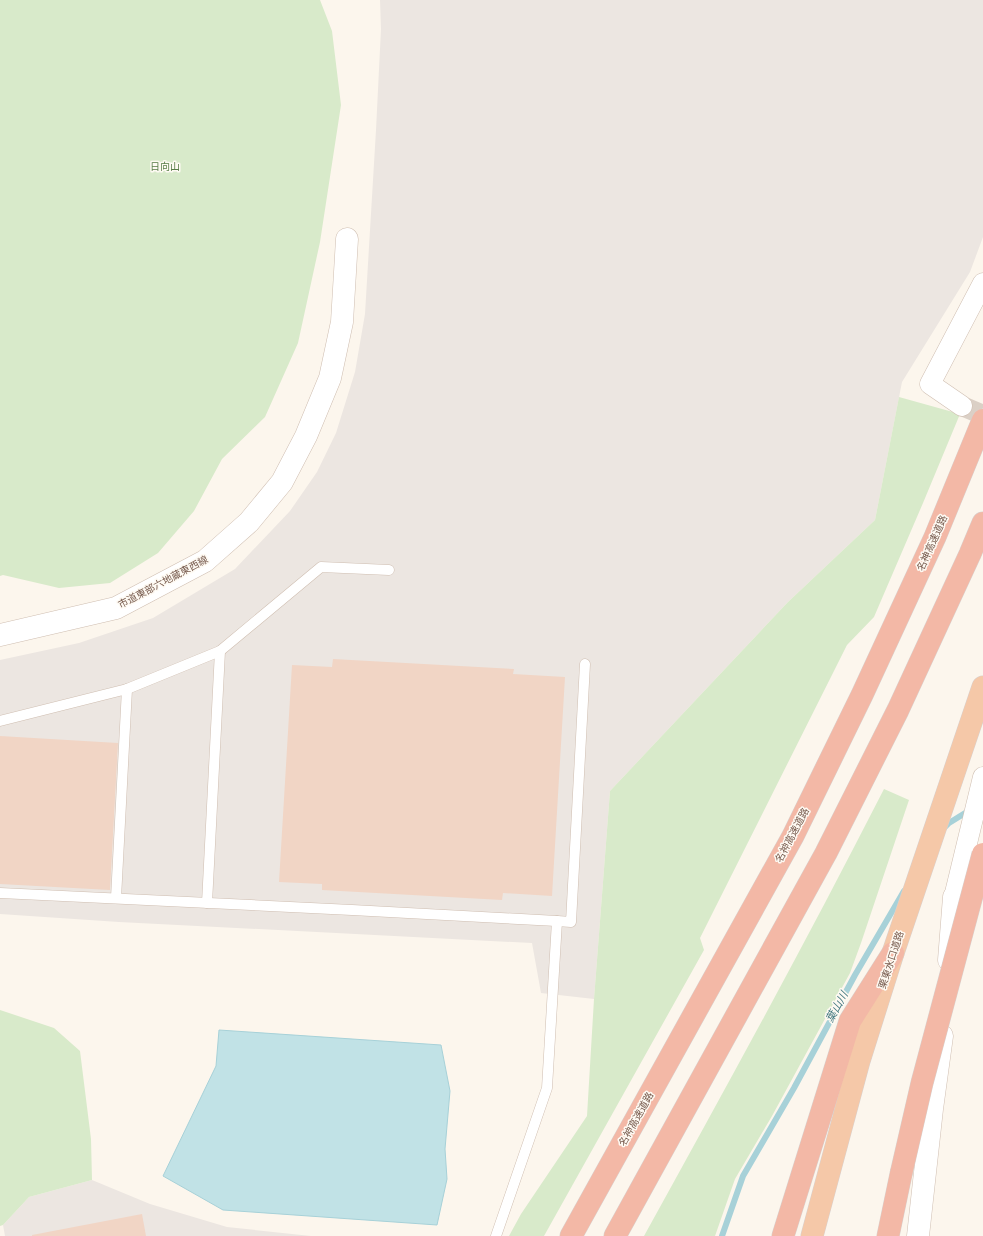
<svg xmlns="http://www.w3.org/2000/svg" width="983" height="1236" font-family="'Work Sans','Noto Sans JP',sans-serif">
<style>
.industrial{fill:#ece6e1}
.green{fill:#d8eaca}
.water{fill:#c1e2e6;stroke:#a7d1d8}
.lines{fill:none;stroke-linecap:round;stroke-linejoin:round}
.stream{stroke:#a7d1d8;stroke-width:6}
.building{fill:#f1d5c5}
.minor-tunnel{stroke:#dbd0c6;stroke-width:20;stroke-dasharray:20 10;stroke-linecap:butt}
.service-casing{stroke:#cfbeb1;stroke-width:11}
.minor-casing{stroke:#cfbeb1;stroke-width:21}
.tertiary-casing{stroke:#cfbeb1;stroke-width:23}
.trunk-casing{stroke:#d9d1ce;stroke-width:23}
.motorway-casing{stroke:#d9d1ce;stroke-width:23}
.service{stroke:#fff;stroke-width:10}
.minor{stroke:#fff;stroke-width:20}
.tertiary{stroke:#fff;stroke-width:22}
.trunk{stroke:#f5c8a8;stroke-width:22}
.motorway{stroke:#f3b8a6;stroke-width:22}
.motorway-bridge-casing{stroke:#d9d1ce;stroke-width:23;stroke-linecap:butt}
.motorway-bridge{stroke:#f3b8a6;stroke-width:22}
.labels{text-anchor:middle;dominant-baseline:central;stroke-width:3;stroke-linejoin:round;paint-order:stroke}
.park-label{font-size:10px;fill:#587d47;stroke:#fefaf3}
.street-label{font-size:10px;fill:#785c4f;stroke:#fefaf3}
.water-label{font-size:11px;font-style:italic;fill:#467b83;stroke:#fefaf3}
</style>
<rect width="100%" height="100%" fill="#fcf6ed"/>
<g class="industrial">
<path d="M380 0H983V237L970 272 902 382 875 520 788 602 610 791 594 999 541 993 532 943 119 922 0 914V660L79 643 153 618 235 569 290 511 317 472 336 433 355 372 365 314 376 130 381 29Z"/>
<path d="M92 1180 150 1204 227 1227 311 1236H5L3 1225 29 1197Z"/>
</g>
<g class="green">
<path d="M0 0H320L332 31 341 105 320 242 298 343 265 417 222 459 194 511 158 553 110 583 59 588 3 575 0 576Z"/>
<path d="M899 397 960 414 923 503 874 617 847 645 700 938 704 950 544 1236H509L521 1214 587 1116 594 999 610 791 788 602 875 520Z"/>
<path d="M884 789 909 800 861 943 850 973 772 1116 735 1179 715 1236H644C726 1088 807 940 884 789Z"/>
<path d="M0 1010 54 1028 80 1051 91 1139 92 1180 29 1197 3 1225 0 1226Z"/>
</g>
<path class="water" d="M219 1030 441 1045 450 1091 445 1149 447 1179 437 1225 223 1210 163 1176 216 1066Z"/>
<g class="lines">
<g class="stream">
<path d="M943 829 949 823 970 810"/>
<path d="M722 1236 743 1176 794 1088 855 975 904 891"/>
</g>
</g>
<g class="building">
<path d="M333 659 514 669 513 674 565 677 552 896 503 893 502 900 322 890V884L279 882 292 665 332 667Z"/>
<path d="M0 736 118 743 110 890 0 884Z"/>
<path d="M142 1214 146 1236H32V1235Z"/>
</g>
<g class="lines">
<path class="minor-tunnel" d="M962 406 983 415"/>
<defs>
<g id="service">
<path d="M0 721 127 689 220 651 321 567 389 570"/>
<path d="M0 893 352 910 557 921 547 1088 496 1236"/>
<path d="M116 898 127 689"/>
<path d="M207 903 220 651"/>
<path d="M557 921 571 922 585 664"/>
</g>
<g id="minor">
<path d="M962 406 930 384 983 283"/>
<path d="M954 897 983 777"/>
</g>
<g id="tertiary">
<path d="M0 635 116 608 205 561 249 522 282 482 306 436 330 378 342 322 347 239"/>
<path d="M949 960 954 897"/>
<path d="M918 1236 932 1109 942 1036"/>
</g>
<path id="trunk" d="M812 1236 859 1061 893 953 983 687"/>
<g id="motorway">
<path d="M571 1236 793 836 862 695 935 537 983 420"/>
<path d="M615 1236 826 853 898 710 970 554 983 523"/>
<path d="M783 1236 850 1021 893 953"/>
<path d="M888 1236 901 1174"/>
</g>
</defs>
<use href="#service" class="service-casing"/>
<use href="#minor" class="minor-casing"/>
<use href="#tertiary" class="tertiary-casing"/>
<use href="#trunk" class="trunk-casing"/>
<use href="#motorway" class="motorway-casing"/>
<use href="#service" class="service"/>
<use href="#minor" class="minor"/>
<use href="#tertiary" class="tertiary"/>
<use href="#trunk" class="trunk"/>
<use href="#motorway" class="motorway"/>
<defs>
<path id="motorway-bridge" d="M901 1174 922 1083 983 854"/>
</defs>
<use href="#motorway-bridge" class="motorway-bridge-casing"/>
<use href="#motorway-bridge" class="motorway-bridge"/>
</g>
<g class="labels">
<g class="park-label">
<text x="165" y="166">日向山</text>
</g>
<g class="street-label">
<text transform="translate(932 543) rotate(-66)">名神高速道路</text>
<text transform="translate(163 582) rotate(-28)">市道東部六地蔵東西線</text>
<text transform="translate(792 835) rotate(-62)">名神高速道路</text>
<text transform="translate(891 960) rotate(-72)">栗東水口道路</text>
<text transform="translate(636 1119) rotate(-61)">名神高速道路</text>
</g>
<g class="water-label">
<text transform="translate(837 1007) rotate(-61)">葉山川</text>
</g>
</g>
</svg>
